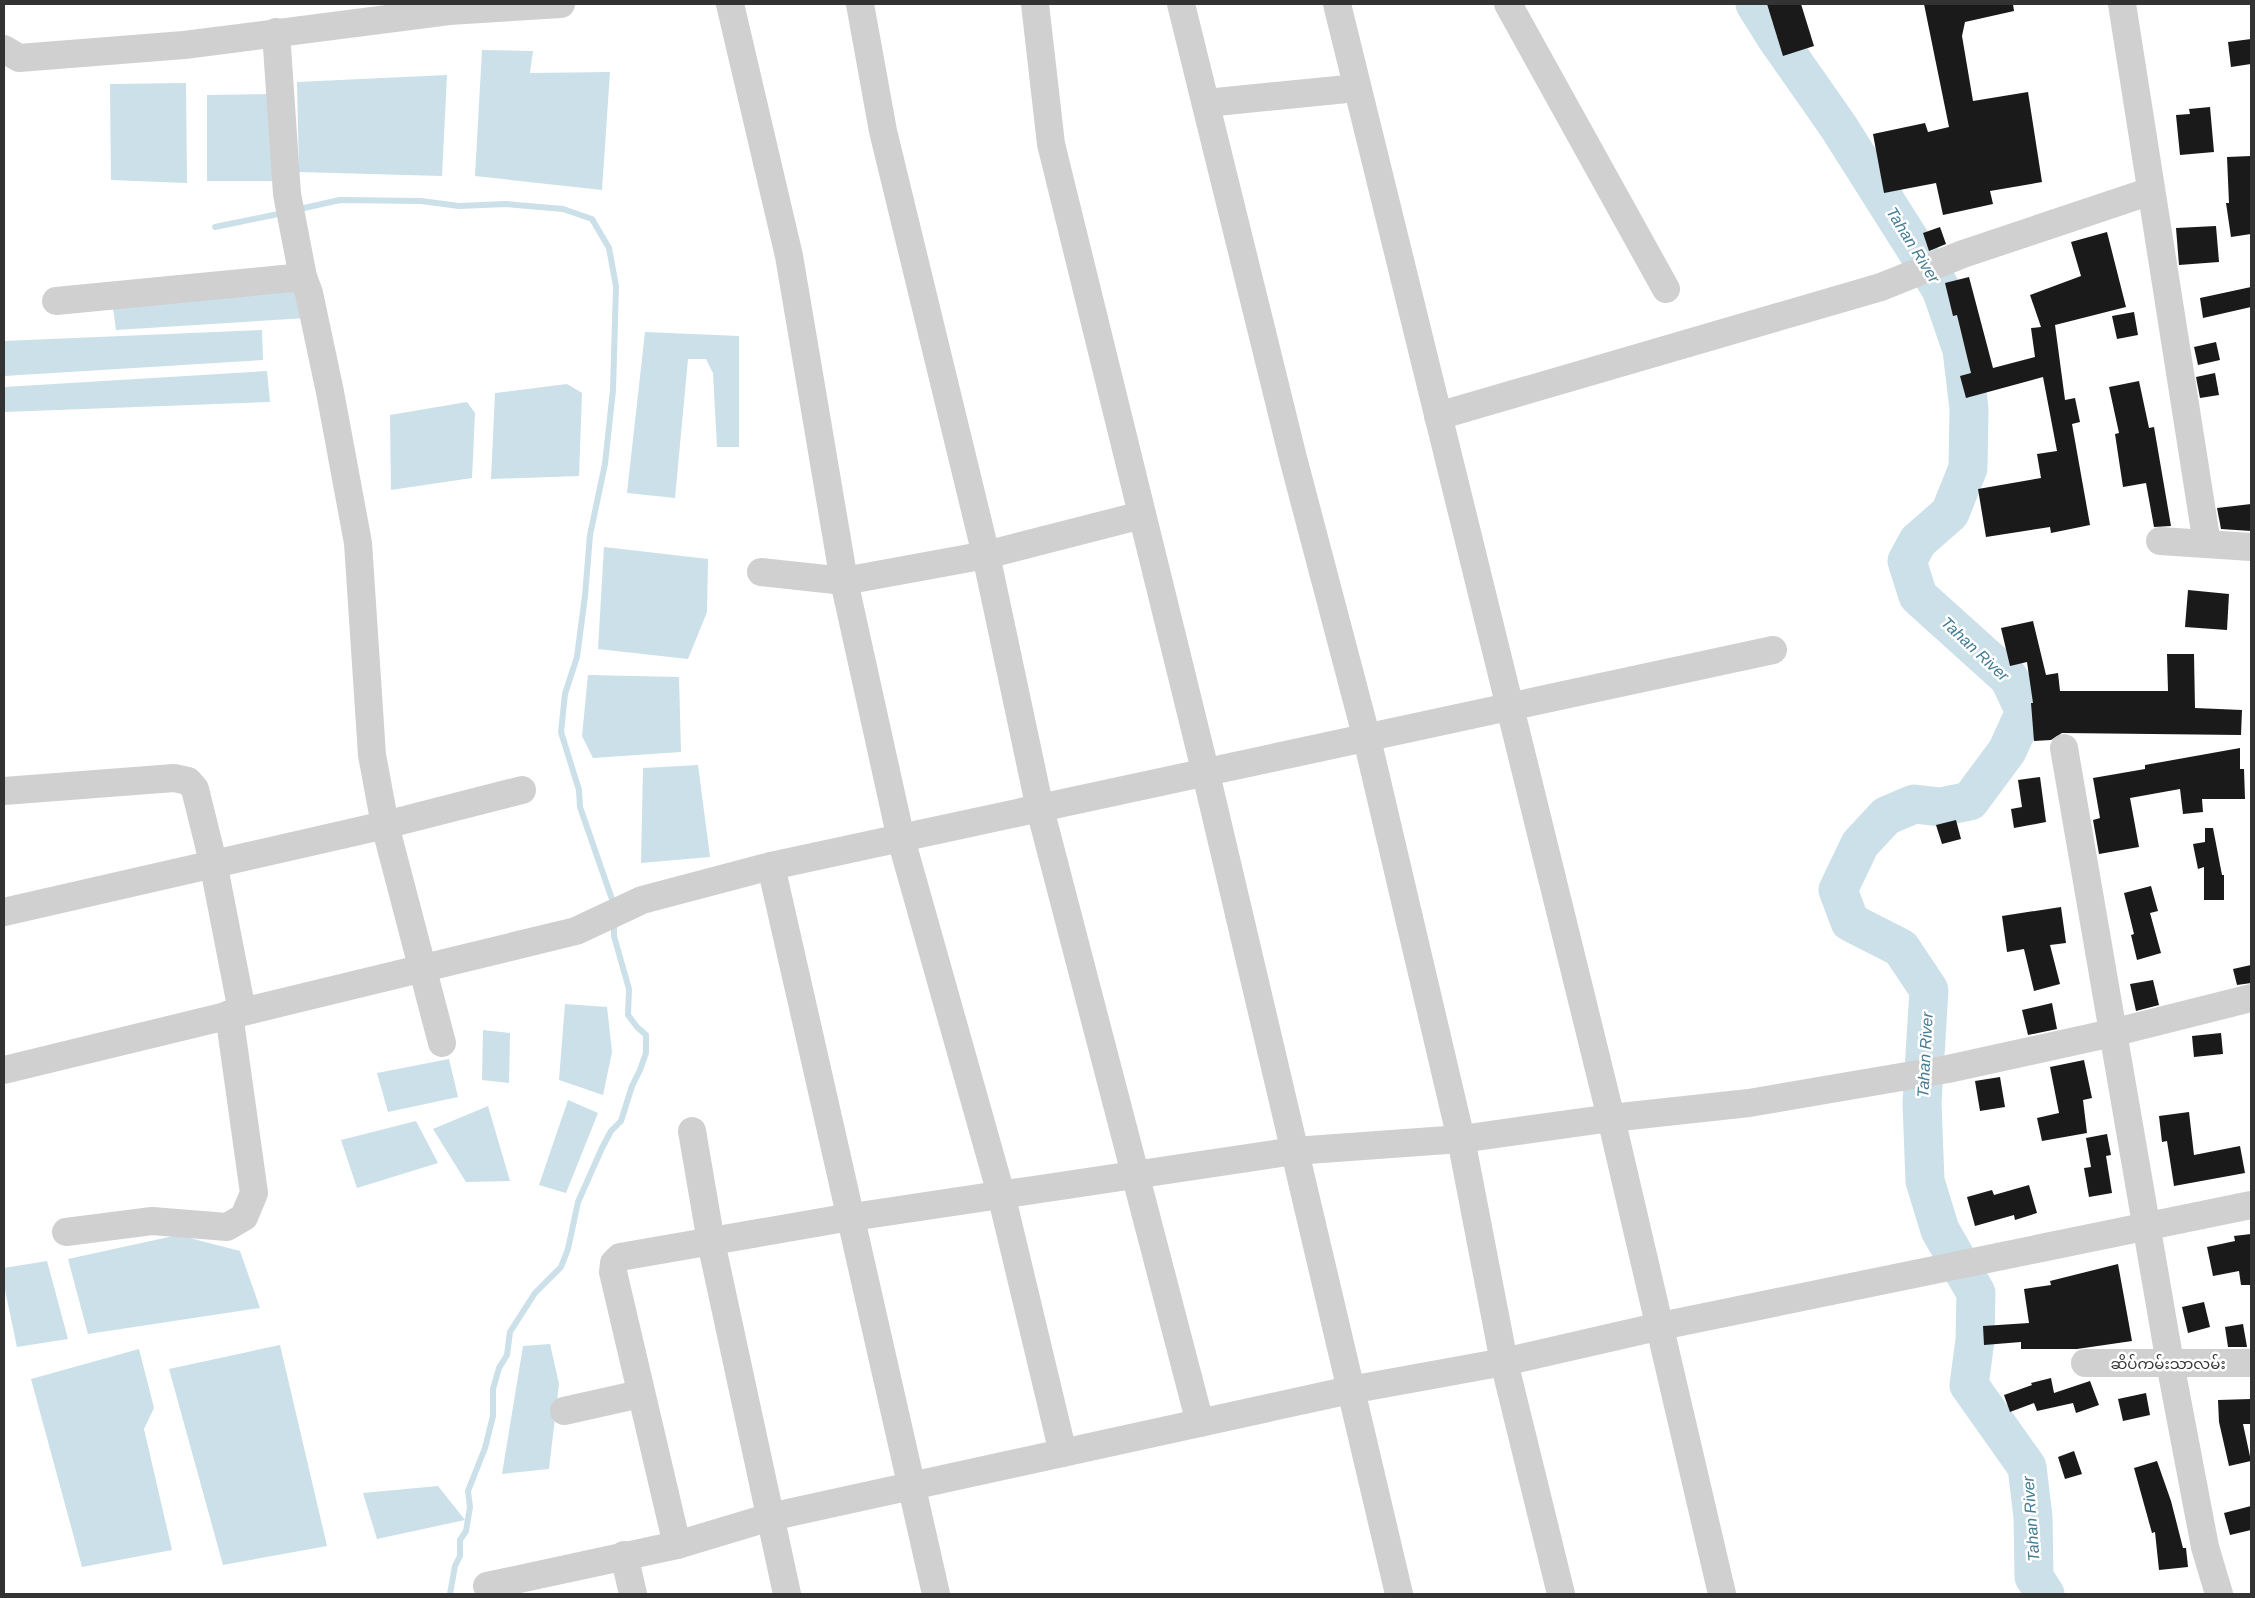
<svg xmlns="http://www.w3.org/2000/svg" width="2255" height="1598" font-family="Helvetica,'Noto Sans Myanmar',sans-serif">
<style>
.water{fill:#cbe0e8}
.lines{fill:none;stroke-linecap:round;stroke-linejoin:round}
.stream{stroke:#cbe0e8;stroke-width:6}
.river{stroke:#cbe0e8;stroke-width:39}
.building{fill:#1a1a1a}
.minor{stroke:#d0d0d0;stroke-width:28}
.labels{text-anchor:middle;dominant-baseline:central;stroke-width:5;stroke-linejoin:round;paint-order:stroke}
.street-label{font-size:15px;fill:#333;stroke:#fff}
.water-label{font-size:16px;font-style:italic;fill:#447c92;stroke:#fff}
</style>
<rect width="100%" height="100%" fill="#fff"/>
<g class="water">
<path d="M482 50 533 51 530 73 610 72 602 190 475 176Z"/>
<path d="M447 75 442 176 299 172 297 82Z"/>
<path d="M186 83 187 183 111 180 110 84Z"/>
<path d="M273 94 279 181H207V95Z"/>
<path d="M306 288 307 318 116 330 112 300Z"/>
<path d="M262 330 263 360 4 376V341Z"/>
<path d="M645 332 739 336V447H717L713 373 706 359H688L675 498 627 493Z"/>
<path d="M267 371 270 402 4 412V387Z"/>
<path d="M567 384 582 393 579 476 491 479 495 393Z"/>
<path d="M467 402 475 413 472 478 391 490 390 415Z"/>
<path d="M604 547 708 559 707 612 688 659 598 649Z"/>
<path d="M588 675 679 677 681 752 593 758 582 736Z"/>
<path d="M698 765 710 857 641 863 643 768Z"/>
<path d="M565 1004 607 1007 612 1052 603 1095 559 1080Z"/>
<path d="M483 1030 510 1033 509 1083 482 1080Z"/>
<path d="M449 1059 458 1097 388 1112 377 1073Z"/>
<path d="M568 1100 598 1113 566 1193 539 1185Z"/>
<path d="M488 1106 510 1181 466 1182 433 1129Z"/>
<path d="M416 1121 438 1163 357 1188 341 1140Z"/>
<path d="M178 1235 240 1251 260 1308 88 1334 68 1259Z"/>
<path d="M47 1261 68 1339 17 1347 4 1285V1268Z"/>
<path d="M550 1344 559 1384 549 1469 502 1474 523 1346Z"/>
<path d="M280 1345 327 1546 223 1565 169 1369Z"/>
<path d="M139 1349 154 1408 144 1429 172 1550 82 1567 31 1379Z"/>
<path d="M438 1486 465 1520 377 1539 363 1493Z"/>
</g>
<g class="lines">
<g class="stream">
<path d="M295 210 340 200 421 201 459 206 506 204 563 209 592 219 609 248 616 286 613 390 605 464 590 535 585 596 577 657 565 694 561 732 579 790 580 807 614 905"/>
<path d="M215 227 283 213"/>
<path d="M450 1594 455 1566 460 1556V1540L466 1531 470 1507 468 1491 485 1448 493 1416V1389L499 1368 507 1355 510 1332 535 1293 561 1267 568 1249 578 1202 602 1148 611 1131 621 1121 632 1086 640 1070 646 1053V1035L637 1027 628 1015 629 989 614 936V920"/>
</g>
<path class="river" d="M1755 4 1775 36 1838 126 1941 289 1962 350 1969 409 1968 468 1950 513 1918 541 1907 561 1918 596 2009 678 2025 712 2007 751 1970 801 1940 807 1914 804 1886 816 1860 844 1838 890 1850 922 1901 948 1929 990 1922 1103 1925 1181 1940 1230 1976 1293 1975 1340 1969 1385 2027 1467 2033 1517 2034 1577 2045 1594"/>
</g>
<g class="building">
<path d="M1767 4H1801L1814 46 1783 56Z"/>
<path d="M1924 4H2013L2014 11 1965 22 1962 36 1973 101 2028 92 2042 182 1990 191 1993 204 1943 215 1936 183 1884 193 1873 134 1925 123 1928 132 1949 127Z"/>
<path d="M2251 39V64L2231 67 2228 42Z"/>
<path d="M2210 107 2214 152 2180 155 2176 115 2190 114 2189 109Z"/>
<path d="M2251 156V234L2231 237 2226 203H2229L2227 157Z"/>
<path d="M2216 226 2219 262 2179 265 2176 228Z"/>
<path d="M1940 227 1946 244 1929 251 1923 233Z"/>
<path d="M2107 232 2126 307 2055 325 2065 400 2075 398 2080 422 2072 424 2090 525 2051 533 2050 527 1986 537 1978 489 2041 478 2037 454 2057 451 2043 377 1966 398 1960 376 1971 373 1957 315 1953 316 1945 283 1969 277 1993 368 2035 357 2031 328 2041 327 2030 295 2081 276 2071 242Z"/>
<path d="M2251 287V307L2203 318 2200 298Z"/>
<path d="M2134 312 2138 335 2117 339 2112 316Z"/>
<path d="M2216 342 2220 360 2198 365 2194 347Z"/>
<path d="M2215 373 2219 395 2200 398 2196 377Z"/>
<path d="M2139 381 2149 428 2154 427 2171 526 2154 527 2146 483 2123 487 2115 434 2119 433 2109 387Z"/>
<path d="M2251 504V531L2221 529 2217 508Z"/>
<path d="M2188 590 2229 594 2227 630 2185 627Z"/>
<path d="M2033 621 2046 675 2058 673 2060 691H2168L2167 654H2194L2195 708 2242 710 2241 735 2062 733 2051 740 2034 741 2031 703H2033L2027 662 2010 666 2001 628Z"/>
<path d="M2240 748V769H2244L2245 799H2202L2203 812 2183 814 2180 789 2130 798 2139 847 2099 854 2093 820 2100 818 2093 778 2145 769V765Z"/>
<path d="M2040 777 2046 822 2014 828 2011 809 2022 807 2018 780Z"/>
<path d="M1956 820 1961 839 1942 844 1936 825Z"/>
<path d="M2205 828H2213L2222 875H2224V900H2204V867L2198 869 2193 844 2205 842Z"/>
<path d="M2151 886 2158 911 2150 913 2161 953 2137 960 2131 935 2134 934 2124 893Z"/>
<path d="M2061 907 2066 943 2050 945 2060 984 2034 991 2024 949 2007 952 2002 916Z"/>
<path d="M2251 965V983L2237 985 2233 969Z"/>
<path d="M2153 980 2159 1005 2136 1011 2130 984Z"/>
<path d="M2052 1003 2057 1029 2028 1035 2022 1010Z"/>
<path d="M2221 1033 2223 1054 2194 1057 2192 1036Z"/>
<path d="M2084 1060 2092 1098 2083 1100 2087 1133 2042 1141 2037 1118 2059 1113 2050 1067Z"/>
<path d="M2000 1077 2005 1107 1980 1111 1975 1081Z"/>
<path d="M2189 1112 2194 1155 2240 1146 2245 1173 2174 1186 2167 1141 2162 1142 2159 1116Z"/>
<path d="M2107 1134 2111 1155 2106 1156 2112 1193 2089 1197 2084 1168 2091 1167 2086 1138Z"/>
<path d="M2029 1185 2037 1213 2015 1220 2014 1215 1975 1226 1967 1197 1992 1190 1994 1195Z"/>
<path d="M2251 1234V1285H2241L2239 1271 2213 1276 2207 1247 2235 1241 2234 1236Z"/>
<path d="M2118 1264 2132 1341 2077 1349H2021V1342L1984 1345 1983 1326 2029 1323 2024 1289 2051 1285 2050 1281Z"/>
<path d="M2204 1302 2210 1327 2188 1333 2182 1307Z"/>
<path d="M2243 1324 2247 1347H2228L2225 1327Z"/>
<path d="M2051 1378 2054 1393 2090 1381 2099 1405 2076 1413 2073 1403 2037 1411 2034 1403 2010 1412 2004 1395 2032 1385 2031 1383Z"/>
<path d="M2146 1393 2150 1415 2123 1421 2118 1399Z"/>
<path d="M2251 1399V1424H2243L2251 1461 2229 1466 2219 1422 2218 1400Z"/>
<path d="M2074 1451 2082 1474 2065 1479 2058 1457Z"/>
<path d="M2157 1461 2171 1501 2183 1548H2186L2188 1567 2159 1570 2155 1532 2152 1533 2134 1468Z"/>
<path d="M2251 1506V1530L2230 1535 2224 1513Z"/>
</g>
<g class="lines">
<g class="minor">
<path d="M730 4 789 256 844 581 901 839 1001 1194 1063 1453"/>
<path d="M860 4 883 131 986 555 1040 809 1200 1423"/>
<path d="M1035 4 1051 144 1206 774 1399 1594"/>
<path d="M1181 4 1293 458 1367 739 1461 1139 1504 1362 1561 1594"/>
<path d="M1337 4 1611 1118 1722 1594"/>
<path d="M1508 4 1666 289"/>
<path d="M2122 4 2207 544"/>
<path d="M276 32 287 194 303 277 309 293 330 392 358 543 372 755 385 825 442 1043"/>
<path d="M4 49 19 58 184 45 449 11 561 4"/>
<path d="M1206 103 1357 88"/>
<path d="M56 301 303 277"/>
<path d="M1438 416 1881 287 1963 254 2151 191"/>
<path d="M2160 541 2251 547"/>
<path d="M761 572 844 581 986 555 1142 515"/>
<path d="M2064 748 2170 1363 2205 1547 2219 1594"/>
<path d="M4 791 174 778 188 781 195 789 213 862 242 1011"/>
<path d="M771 866 936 1594"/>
<path d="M4 912 385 825 522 790"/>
<path d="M4 1070 576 931 642 900 771 866 1773 650"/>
<path d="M692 1131 711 1242 787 1594"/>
<path d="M66 1232 152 1221 227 1227 244 1217 254 1193 229 1014"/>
<path d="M2085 1363H2251"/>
<path d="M564 1411 640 1394"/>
<path d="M677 1545 613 1272 614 1263 620 1257 839 1219 1294 1151 1461 1139 1611 1118 1749 1103 1948 1069 2112 1033 2251 998"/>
<path d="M624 1555 633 1594"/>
<path d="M487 1586 677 1545 770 1517 1350 1390 1504 1362 1661 1326 2251 1205"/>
</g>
</g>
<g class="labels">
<g class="street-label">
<text x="2168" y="1363">ဆိပ်ကမ်းသာလမ်း</text>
</g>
<g class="water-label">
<text transform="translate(1913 245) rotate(58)">Tahan River</text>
<text transform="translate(1975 649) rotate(43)">Tahan River</text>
<text transform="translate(1925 1055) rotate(-87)">Tahan River</text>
<text transform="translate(2031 1519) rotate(-94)">Tahan River</text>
</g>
</g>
<rect width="2255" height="1598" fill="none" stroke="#333333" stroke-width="10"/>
</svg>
